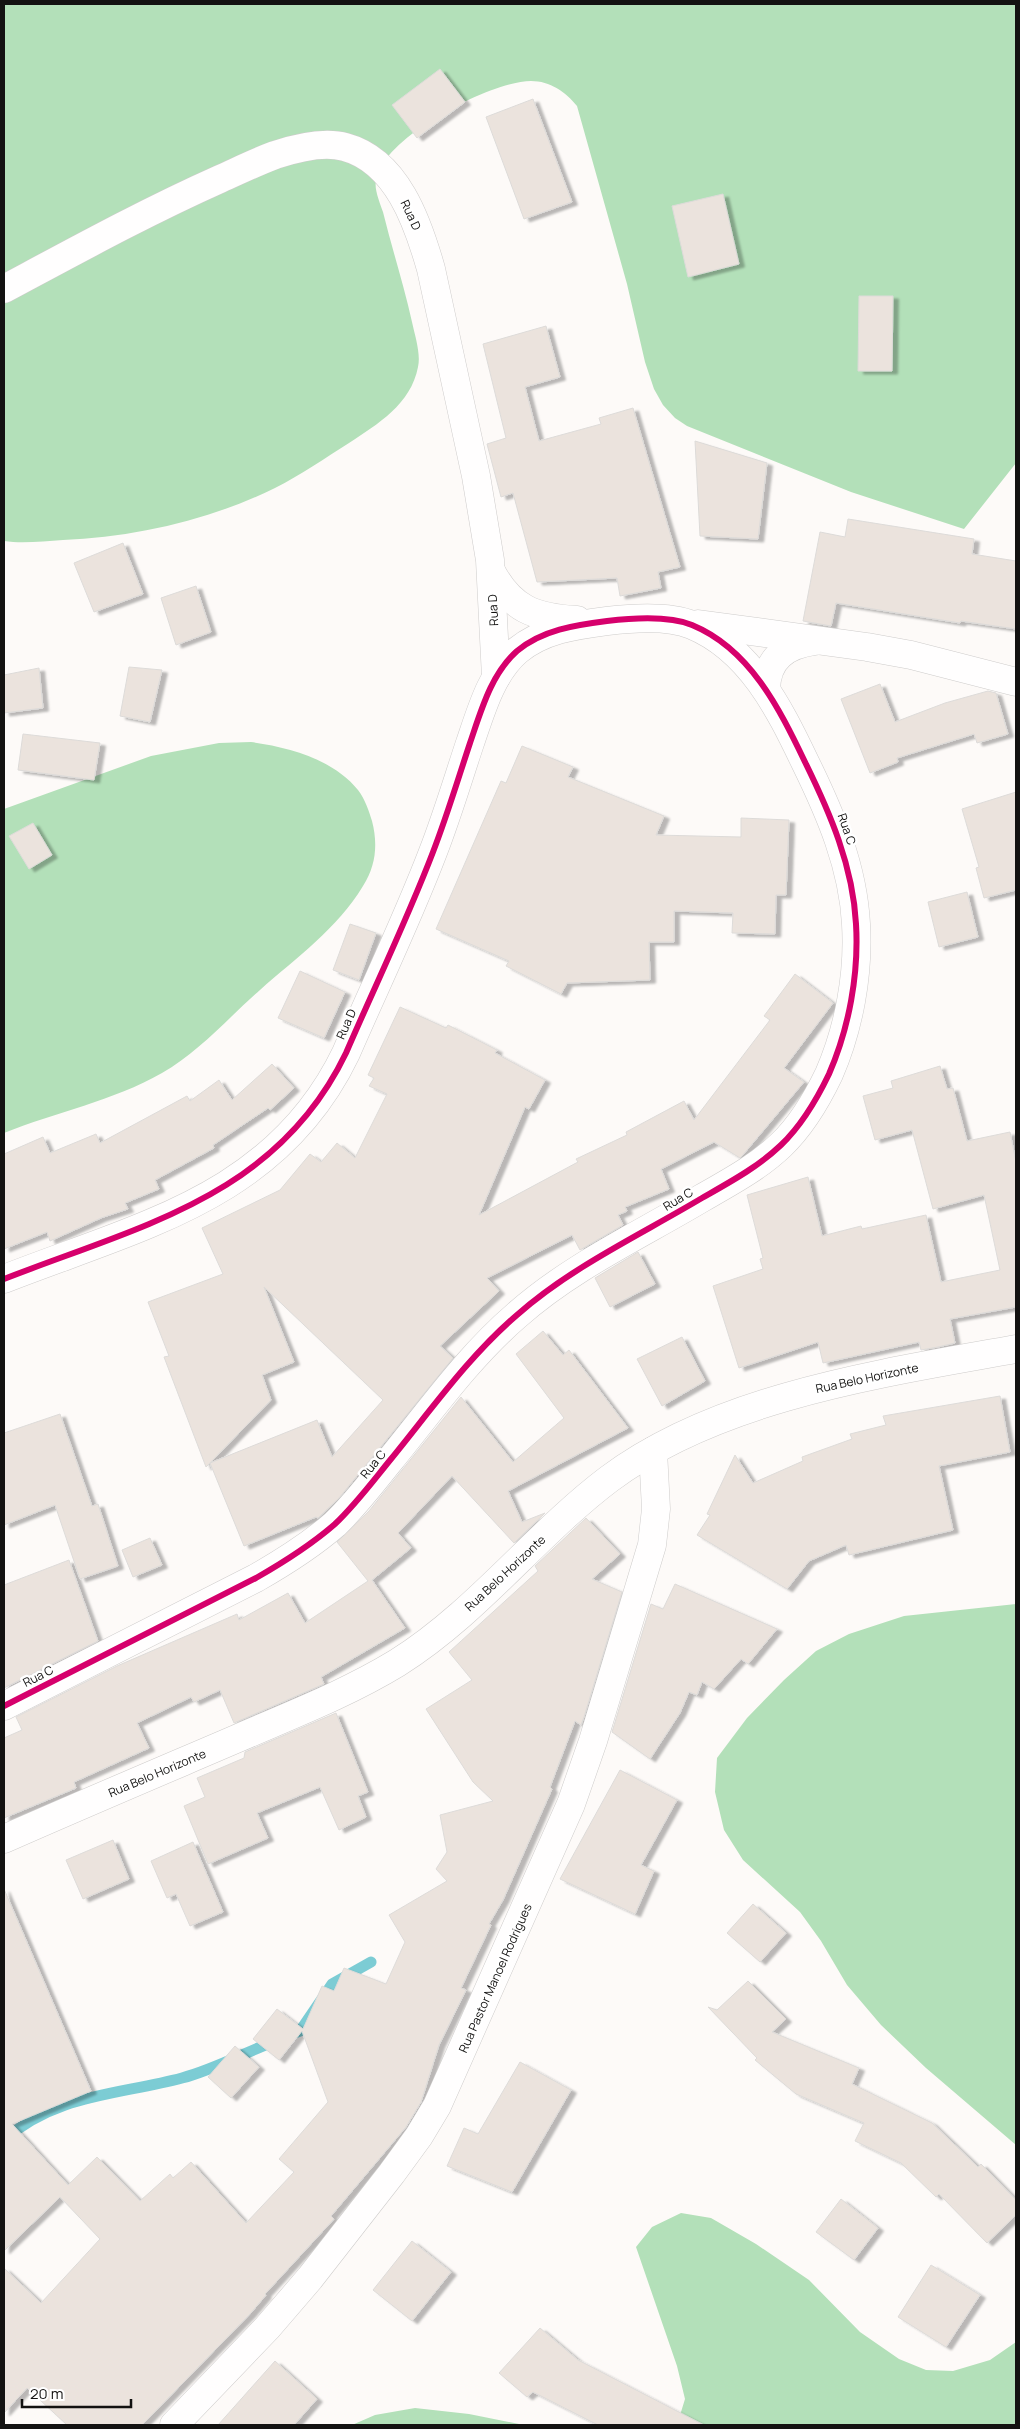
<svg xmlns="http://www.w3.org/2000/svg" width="1020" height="2429" font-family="Manrope,sans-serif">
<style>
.forest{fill:#b3e0b9}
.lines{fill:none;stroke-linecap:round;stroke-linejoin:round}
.stream{stroke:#7cccd4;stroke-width:11}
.building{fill:#ebe3dd;stroke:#dddbd9;filter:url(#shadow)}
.street-casing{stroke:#cecccb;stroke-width:29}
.secondary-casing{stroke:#cecccb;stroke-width:29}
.street{stroke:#fffefe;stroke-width:28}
.secondary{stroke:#fffefe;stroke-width:28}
.cycleway-casing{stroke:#fff;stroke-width:9}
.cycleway{stroke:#d6006c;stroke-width:6}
.labels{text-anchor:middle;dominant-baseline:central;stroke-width:5;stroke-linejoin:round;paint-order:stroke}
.street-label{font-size:12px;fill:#131211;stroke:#fff}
</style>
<defs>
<filter id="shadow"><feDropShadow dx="5.5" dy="3" stdDeviation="1" flood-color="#0004"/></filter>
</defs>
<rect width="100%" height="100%" fill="#fdfaf8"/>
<g class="forest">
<path d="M4 4H1016V463L964 529 851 492 687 426 675 418 663 405 654 389 645 362 627 284 577 106C566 92 550 81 531 81 491 81 381 138 376 181 374 189 380 203 383 212 392 249 404 285 412 322 415 336 421 354 418 367 411 404 378 424 349 443 325 458 301 475 275 488 210 520 135 537 63 540 44 541 23 544 4 541Z"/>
<path d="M251 742C288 747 333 759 358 790 365 799 369 811 372 821 378 844 376 866 363 886 337 929 297 957 260 990 228 1018 199 1052 162 1073 113 1101 56 1112 4 1133V809L151 756 219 743Z"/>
<path d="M1016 1604V2145L926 2068 881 2025 847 1985 821 1941 800 1912 743 1860 724 1830 715 1792 717 1758 747 1718 784 1680 816 1651 849 1634 904 1616Z"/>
<path d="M681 2213 711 2218 756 2244 809 2280 860 2332 899 2359 926 2370 953 2371 990 2360 1016 2342V2425H677L685 2399 677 2366 636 2247 652 2227Z"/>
<path d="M415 2408 469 2414 524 2425H352L375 2415Z"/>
</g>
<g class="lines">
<g class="stream">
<path d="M289 2035 300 2031 332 1984 371 1962"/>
<path d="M4 2140C56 2094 118 2095 182 2078 213 2070 244 2053 275 2041"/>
</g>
</g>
<g class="building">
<path d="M440 69 465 102 417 138 392 105Z"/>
<path d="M533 99 572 202 524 219 486 117Z"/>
<path d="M723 194 739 264 688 277 672 206Z"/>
<path d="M859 296H893L892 371H858Z"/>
<path d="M546 326 560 377 525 387 539 441 601 424 599 418 633 408 680 567 658 572 661 588 620 596 617 578 537 582 513 493 501 497 487 444 506 438 483 344Z"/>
<path d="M695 441 767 463 758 539 700 536Z"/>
<path d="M848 519 974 539 972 554 1016 561V629L961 621 960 623 836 603 831 626 803 621 820 532 845 537Z"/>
<path d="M123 543 143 594 94 612 74 563Z"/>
<path d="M196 586 211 632 176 645 161 598Z"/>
<path d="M129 667 162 670 150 722 120 716Z"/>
<path d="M39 668 43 708 4 713V675Z"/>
<path d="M880 684 895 722 945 703 988 691 996 693 1008 734 977 743 974 734 897 758 898 762 870 773 841 699Z"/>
<path d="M23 734 100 743 94 780 18 770Z"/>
<path d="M522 746 573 767 568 777 664 816 656 835 741 837V818L789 820 786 895H776L775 934 732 933 733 913 674 911V942H649L650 980 567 983 561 994 506 966 509 961 436 929 501 781 506 783Z"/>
<path d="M1016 792V890L984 898 976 868 979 867 962 809Z"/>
<path d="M33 823 52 855 29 869 9 836Z"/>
<path d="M967 892 978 937 939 947 928 902Z"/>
<path d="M350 924 376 933 359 980 333 970Z"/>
<path d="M300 971 345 992 324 1038 278 1018Z"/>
<path d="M795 974 833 1003 784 1068 804 1082 742 1156 740 1158 714 1142 661 1169 669 1189 625 1207 627 1211 618 1215 623 1225 580 1250 572 1235 487 1278 499 1291 440 1346 453 1358 339 1498 318 1518 316 1517 244 1546 210 1463 317 1420 332 1457 383 1400 264 1287 294 1362 262 1375 271 1400 206 1467 164 1357 169 1356 148 1302 223 1274 202 1228 280 1190 310 1154 321 1162 337 1143 355 1158 387 1094 369 1086 374 1078 368 1075 400 1007 446 1028 448 1025 497 1050 495 1053 545 1080 529 1109 525 1107 479 1215 578 1162 576 1159 627 1135 626 1132 684 1101 694 1120 770 1020 764 1016Z"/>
<path d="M272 1064 294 1088 270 1110 268 1108 213 1145 214 1148 155 1180 159 1189 125 1203 128 1209 101 1218 50 1241 47 1232 4 1249V1154L43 1137 50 1153 96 1134 100 1143 187 1096 190 1101 219 1080 232 1100Z"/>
<path d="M940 1066 947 1089 953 1088 967 1141 1010 1132 1016 1162V1307L950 1319 955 1343 938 1347 921 1350 919 1342 823 1363 818 1342 739 1368 713 1286 763 1269 760 1259 763 1258 747 1195 808 1177 822 1236 861 1226 862 1229 926 1215 941 1282 1000 1270 984 1195 933 1209 912 1130 875 1140 863 1096 893 1088 891 1081Z"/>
<path d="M638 1252 655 1284 610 1307 595 1278Z"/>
<path d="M543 1331 563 1355 569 1350 628 1428 508 1491 522 1522 545 1513 514 1543 452 1476 398 1533 411 1548 372 1580 405 1628 321 1677 324 1684 234 1723 220 1690 194 1702 191 1697 137 1723 149 1748 74 1782 76 1788 4 1818V1738L22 1730 16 1717 117 1666 237 1614 239 1620 288 1593 305 1623 368 1581 337 1542 369 1511 461 1397 513 1462 564 1418 516 1354Z"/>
<path d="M682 1337 705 1381 662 1406 637 1359Z"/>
<path d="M1000 1396 1010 1452 939 1466 953 1530 849 1555 846 1545 809 1561 787 1589 697 1535 710 1515 707 1514 735 1455 753 1483 803 1461 802 1457 852 1439 850 1434 886 1425 883 1416Z"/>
<path d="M60 1414 92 1506 98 1504 118 1566 80 1579 55 1505 4 1525V1433Z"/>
<path d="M586 1518 620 1554 592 1579 622 1592 584 1717 581 1725 575 1721 550 1787 552 1789 503 1900 489 1924 491 1925 461 1988 466 1990 439 2045 421 2102 406 2127 331 2216 334 2219 265 2294 266 2295 250 2314 142 2425H67L27 2388 4 2413V2268L41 2303 100 2239 60 2197 4 2251V1889L91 2091 12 2124 68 2185 97 2157 140 2201 170 2174 173 2178 191 2162 246 2223 294 2172 279 2159 328 2102 302 2031 279 2060 253 2039 277 2009 303 2029 322 1986 334 1991 344 1968 386 1984 405 1942 389 1915 447 1881 436 1869 447 1852 440 1815 493 1801 473 1782 426 1709 472 1680 449 1652 538 1571 535 1566Z"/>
<path d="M150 1538 162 1565 133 1577 122 1550Z"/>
<path d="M69 1560 98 1641 4 1688V1585Z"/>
<path d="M675 1584 777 1629 748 1664 741 1659 714 1689 702 1682 697 1695 689 1692 680 1713 650 1759 612 1732 651 1604 663 1609Z"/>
<path d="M336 1713 368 1792 358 1796 366 1817 339 1830 320 1787 257 1813 268 1838 208 1864 184 1806 205 1797 197 1778 244 1758 245 1752Z"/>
<path d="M620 1770 677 1800 641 1865 654 1871 635 1914 560 1879Z"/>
<path d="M113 1840 129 1879 83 1899 66 1860Z"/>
<path d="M193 1842 223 1912 190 1926 176 1894 167 1898 151 1861Z"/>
<path d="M753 1904 786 1933 760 1962 727 1933Z"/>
<path d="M748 1981 786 2019 772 2032 859 2068 852 2084 932 2123 978 2167 981 2164 1016 2200V2215L987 2243 939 2194 936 2197 901 2163 855 2141 864 2123 796 2094 755 2060 757 2058 708 2007 717 2010Z"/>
<path d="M235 2046 259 2067 231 2098 208 2077Z"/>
<path d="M520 2062 571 2090 512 2192 447 2166 464 2128 478 2134Z"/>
<path d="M841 2199 878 2228 854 2260 816 2232Z"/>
<path d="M412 2241 451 2272 412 2321 373 2290Z"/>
<path d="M931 2265 980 2295 946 2347 898 2317Z"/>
<path d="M540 2328 578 2360 704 2425H598L533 2392 527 2397 499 2373Z"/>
<path d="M275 2361 317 2399 294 2425H218Z"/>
</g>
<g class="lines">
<defs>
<g id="street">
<path d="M4 289C75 251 146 212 220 179 238 171 256 162 275 155 296 148 324 141 345 147 397 161 418 223 431 269L476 476 490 560 496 677"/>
<path d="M491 571C511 609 535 618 577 620"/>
<path d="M698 624 867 647 911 655 1016 682"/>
<path d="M766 689C767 658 786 645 815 641"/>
<path d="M4 1279C139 1226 277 1197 346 1053 375 986 407 920 433 852 447 816 458 779 470 743 481 711 491 674 517 651 542 630 575 625 607 621 632 618 668 615 692 625 750 649 779 708 805 762 830 813 853 866 856 924 859 974 849 1028 829 1074 817 1099 802 1125 781 1145 758 1167 730 1182 702 1198 640 1235 571 1267 517 1315 469 1356 431 1410 391 1459 373 1481 356 1504 335 1524 311 1545 284 1562 256 1578L4 1706"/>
<path d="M174 2425 267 2328 310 2278 392 2173 419 2136 437 2106 571 1804 593 1741 652 1545 656 1509 653 1451"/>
</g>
<path id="secondary" d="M4 1839C81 1805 159 1772 236 1739 291 1715 346 1694 397 1663 477 1613 535 1535 609 1479 720 1396 884 1373 1016 1349"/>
</defs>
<use href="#street" class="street-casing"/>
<use href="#secondary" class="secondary-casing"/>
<use href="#street" class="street"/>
<use href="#secondary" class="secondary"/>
<defs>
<path id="cycleway" d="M4 1279C139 1226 277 1197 346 1053 375 986 407 920 433 852 447 816 458 779 470 743 481 711 491 674 517 651 542 630 575 625 607 621 632 618 668 615 692 625 750 649 779 708 805 762 830 813 853 866 856 924 859 974 849 1028 829 1074 817 1099 802 1125 781 1145 758 1167 730 1182 702 1198 640 1235 571 1267 517 1315 469 1356 431 1410 391 1459 373 1481 356 1504 335 1524 311 1545 284 1562 256 1578L4 1706"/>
</defs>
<use href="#cycleway" class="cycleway-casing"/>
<use href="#cycleway" class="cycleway"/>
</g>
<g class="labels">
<g class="street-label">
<text transform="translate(411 215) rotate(65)">Rua D</text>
<text transform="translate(493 610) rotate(-93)">Rua D</text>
<text transform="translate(847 829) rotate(71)">Rua C</text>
<text transform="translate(346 1024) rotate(-66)">Rua D</text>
<text transform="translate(678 1199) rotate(-31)">Rua C</text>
<text transform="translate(867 1378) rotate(-12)">Rua Belo Horizonte</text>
<text transform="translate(373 1464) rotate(-51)">Rua C</text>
<text transform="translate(505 1573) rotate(-43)">Rua Belo Horizonte</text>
<text transform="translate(38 1676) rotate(-27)">Rua C</text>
<text transform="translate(157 1773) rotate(-23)">Rua Belo Horizonte</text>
<text transform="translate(495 1978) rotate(-66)">Rua Pastor Manoel Rodrigues</text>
</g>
</g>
<rect width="1020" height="2429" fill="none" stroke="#131211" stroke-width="10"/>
<path d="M22 2399v8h109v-8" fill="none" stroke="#131211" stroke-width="2.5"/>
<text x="30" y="2399" font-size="15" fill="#131211" stroke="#ffffff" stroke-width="4" paint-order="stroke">20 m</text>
</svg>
